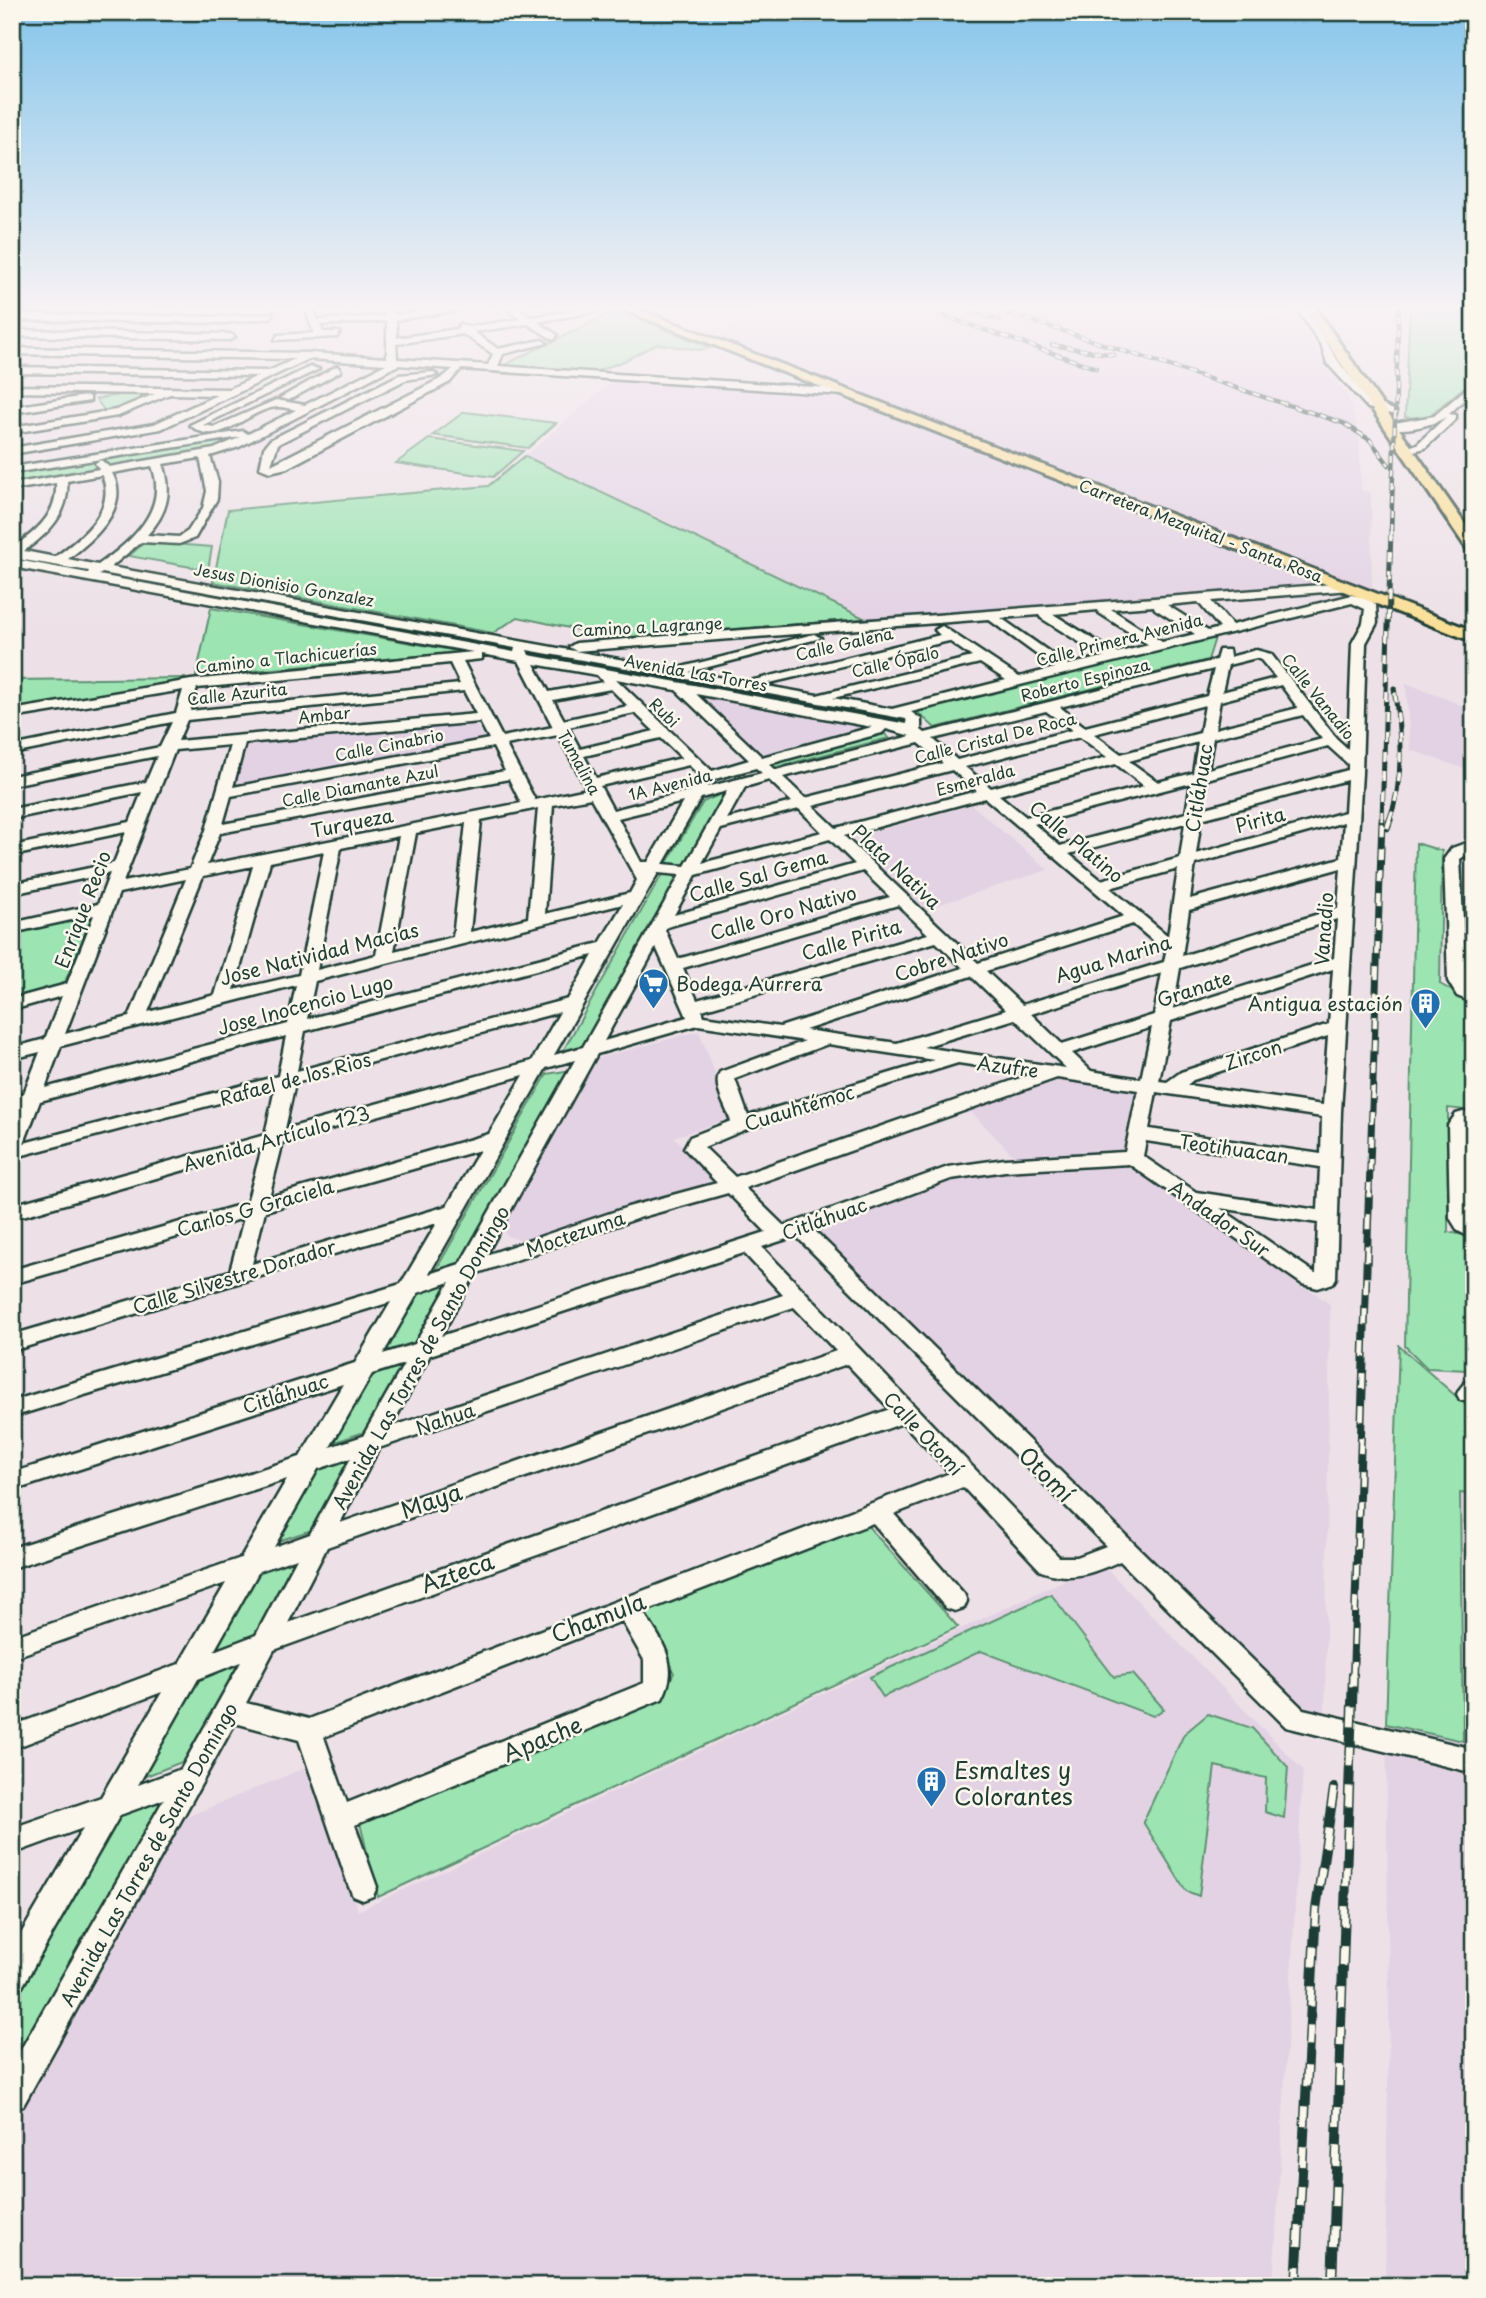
<svg xmlns="http://www.w3.org/2000/svg" width="1486" height="2298" font-family="'Playpen Sans',sans-serif">
<style>
.built{fill:#e3d2e4}
.green{fill:#9ce4b2;stroke:#5e9073;stroke-width:2}
.lines{fill:none;stroke-linecap:round;stroke-linejoin:round}
.minor-casing{stroke:#1f3d34;stroke-width:5}
.major-casing{stroke:#1f3d34;stroke-width:6}
.minor{fill:#fbf7ec;fill-rule:evenodd}
.major{fill:#fadf96;fill-rule:evenodd}
.rail-far4-casing{stroke:#1f3d34;stroke-width:4.5}
.rail-far3-casing{stroke:#1f3d34;stroke-width:5}
.rail-far2-casing{stroke:#1f3d34;stroke-width:7}
.rail-far1-casing{stroke:#1f3d34;stroke-width:8}
.rail-casing{stroke:#1f3d34;stroke-width:10}
.rail-far4{stroke:#fbf7ec;stroke-width:2.5;stroke-dasharray:7;stroke-linecap:butt}
.rail-far3{stroke:#fbf7ec;stroke-width:3.5;stroke-dasharray:10;stroke-linecap:butt}
.rail-far2{stroke:#fbf7ec;stroke-width:4.5;stroke-dasharray:12;stroke-linecap:butt}
.rail-far1{stroke:#fbf7ec;stroke-width:5;stroke-dasharray:16;stroke-linecap:butt}
.rail{stroke:#fbf7ec;stroke-width:7;stroke-dasharray:20;stroke-linecap:butt}
.labels{text-anchor:middle;dominant-baseline:central;stroke-width:5;stroke-linejoin:round;paint-order:stroke}
.far-street-label{font-size:16px;fill:#1f3d34;stroke:#fbf7ec}
.street-label{font-size:19px;fill:#1f3d34;stroke:#fbf7ec}
.poi-label{font-size:19px;fill:#1f3d34;stroke:#fbf7ec;text-anchor:start}
.near-street-label{font-size:23px;fill:#1f3d34;stroke:#fbf7ec}
.near-poi-label{font-size:23px;fill:#1f3d34;stroke:#fbf7ec;text-anchor:start}
</style>
<rect width="100%" height="100%" fill="#ede1e7"/>
<filter id="ink" filterUnits="userSpaceOnUse"><feTurbulence type="fractalNoise" baseFrequency=".0143" numOctaves="2"/><feDisplacementMap in="SourceGraphic" scale="14" xChannelSelector="R" yChannelSelector="G"/><feConvolveMatrix kernelMatrix="1 2 1 2 8 2 1 2 1" color-interpolation-filters="sRGB"/></filter>
<g filter="url(#ink)">
<g class="built">
<path d="M765 306H1191L1197 317 1294 318 1349 398 1359 434 1361 490 1371 493 1372 590 1367 591 715 340Z"/>
<path d="M614 379 837 394 1327 586 866 619 525 456Z"/>
<path d="M1406 683 1474 710V772L1410 750Z"/>
<path d="M695 694 873 726 758 755Z"/>
<path d="M473 719 485 739 232 786 243 743Z"/>
<path d="M972 805 1048 870 925 909 854 837Z"/>
<path d="M699 1031 732 1118 674 1137 718 1180 527 1242 507 1236 501 1226 591 1060Z"/>
<path d="M1058 1076 1141 1089 1128 1150 1016 1158 968 1109Z"/>
<path d="M1132 1163 1330 1304 1325 1714 1309 1711 1271 1684 814 1229 972 1173Z"/>
<path d="M1396 1420 1474 1436V2286H1385L1389 2017 1386 1724Z"/>
<path d="M1101 1563 1303 1770 1273 2286H12V2124L177 1821 307 1767 358 1911Z"/>
</g>
<g class="green">
<path d="M1410 306H1474V379L1426 418 1405 417Z"/>
<path d="M617 310 711 348 700 350 657 344 624 361 592 373 502 366Z"/>
<path d="M140 392 161 393 121 411 106 413 96 399Z"/>
<path d="M464 412H465L556 423 528 448 433 435Z"/>
<path d="M246 436 217 451 110 467 104 459Z"/>
<path d="M429 439 523 451 493 477 396 463Z"/>
<path d="M525 456 866 619 616 638 518 617 493 633 213 582 228 510 488 486Z"/>
<path d="M94 459 103 470 12 486V472Z"/>
<path d="M145 542 212 547 208 570 129 556Z"/>
<path d="M154 580 512 645 504 651 147 584Z"/>
<path d="M211 608 463 652 196 676Z"/>
<path d="M1215 638 1208 660 935 728 915 710Z"/>
<path d="M538 651 875 712 873 719 531 656Z"/>
<path d="M185 678 184 681 12 709V680Z"/>
<path d="M885 734 889 738 772 768 768 763Z"/>
<path d="M723 793 729 794 688 865 666 864 703 802Z"/>
<path d="M1416 843 1442 851 1440 984 1474 1003V1111L1448 1108V1232L1474 1237V1361L1467 1370 1427 1368 1405 1346Z"/>
<path d="M668 874 680 879 590 1044 563 1051 661 876Z"/>
<path d="M93 914 63 987 12 1000V932Z"/>
<path d="M571 1070 468 1265 433 1275 547 1074Z"/>
<path d="M457 1276 420 1343 378 1355 415 1290Z"/>
<path d="M1399 1346 1474 1412V1495L1460 1493 1463 1741 1386 1724Z"/>
<path d="M410 1358 370 1430 327 1445 370 1370Z"/>
<path d="M357 1452 315 1529 272 1543 314 1466Z"/>
<path d="M867 1525 958 1627 378 1897 360 1823 659 1701 674 1673 641 1615 642 1609Z"/>
<path d="M308 1544 255 1636 204 1659 260 1561Z"/>
<path d="M1051 1594 1114 1677 1133 1674 1164 1709 1153 1716 981 1651 883 1697 870 1677Z"/>
<path d="M241 1659 187 1760 133 1781 193 1677Z"/>
<path d="M1208 1714 1252 1728 1288 1767 1284 1818 1265 1812 1266 1778 1215 1766 1199 1896 1186 1891 1143 1822 1184 1734Z"/>
<path d="M172 1785 12 2073V1990L117 1804Z"/>
</g>
<g class="lines">
<defs>
<g id="minor">
<path d="M304 306H312L318 320 385 316 380 306H388L394 315 462 306H485L396 320 397 338 457 329 460 324 467 327 521 319 504 306H514L531 317 607 306H626L538 322 557 335 554 340 528 324 474 332 498 349 542 340 547 343 503 354 498 366 844 389 849 392 844 395 461 369 450 382 287 468 270 472 260 468 264 448 270 440 399 375 432 372 437 375 405 380 278 444 271 465 442 378 453 369 398 365 239 447 210 456 218 482 217 499 195 538 179 544 141 542 111 567 674 669 814 634 821 638 689 672 746 682 940 635 935 630 942 626 1019 677 1055 668 988 619 576 651 569 647 576 643 1346 583 1350 584V590L1211 601 1232 625 1352 595 1369 599 1376 605 1377 623 1366 643 1362 773 1341 1112 1336 1278 1333 1283 1318 1288 1302 1284 1129 1164 1005 1171 951 1179 814 1230 1303 1709 1474 1749V1773L1286 1727 1120 1561C1093 1573 1071 1582 1041 1571L963 1487 894 1514 964 1594 967 1601 964 1608 955 1611 946 1608 873 1523 643 1612C662 1641 681 1665 662 1699L355 1825 377 1887 373 1896 363 1900 353 1896 349 1887 299 1740 235 1723 23 2106 12 2110V2065L164 1799 120 1815 22 1987 12 1991V1949L83 1828 12 1854V1828L101 1797 162 1692 12 1749V1726L179 1664 226 1583 12 1658V1637L241 1558 287 1479 12 1568V1548L300 1457 343 1384 12 1491V1473L355 1363 391 1302 12 1417V1401L401 1284 437 1223 12 1351V1335L230 1271 244 1218 12 1284V1270L247 1203 262 1148 12 1219V1205L265 1135 275 1088 12 1158V1124L19 1106 12 1108V1096L24 1093 40 1052 12 1059V1048L45 1039 62 996 12 1010V999L67 984 94 915 12 933V923L98 904 110 873 12 894V884L114 863 126 832 12 856V846L130 822 142 792 12 819V809L146 782 157 756 12 785V776L160 747 172 722 12 754V746L176 713 183 690 12 718V710L191 680 473 652 12 567V559L88 573 89 571 12 558V548C36 532 58 514 56 483L12 490V484L99 469 95 463 101 460 109 467 214 449 241 437 12 473V467L243 431 248 434 296 410C291 409 284 407 279 407 248 407 220 451 190 425L310 367 319 369 203 425 214 427 276 400 305 405 386 364 309 359 161 429 12 454V448L154 424 217 395 170 394 118 416 12 433V427L116 410 155 394 12 392V386L229 389 258 376 12 373V367L269 371 295 359 12 354V348L309 353 387 358V321L320 325 323 332H340L337 337 275 340 278 335 314 333ZM463 334 493 354 488 365 397 359 396 344ZM200 458 207 491 203 508 188 531 179 537 147 535C167 514 173 492 163 464ZM152 466C169 510 131 542 98 565L68 559C92 541 132 508 112 473ZM102 475C117 511 81 538 55 557L24 551C48 534 70 513 67 481ZM102 573 515 648 514 652 99 575ZM1198 602 1220 628 1208 631 1167 605ZM1352 603 1365 609 1363 623 1352 643 1348 749 1336 738 1271 654 1256 650 1230 657 1229 650H1219L1216 660 925 733 921 730V719L911 712ZM1154 606 1155 609 1195 634 1162 642 1111 609ZM1098 610 1099 613 1149 645 1116 653 1053 614ZM1039 615 1041 618 1103 657 1068 665 1001 618ZM949 641 972 657 817 695 761 685ZM527 650 906 719 907 724 529 655ZM482 654 519 661 553 727 502 737 463 661 482 659ZM1256 658 1261 660 1276 678 1222 692 1228 665ZM450 663 460 684 190 711 197 688ZM980 663 1006 680 892 709 833 698ZM534 664 597 675 603 682 549 692ZM1214 669 1207 696 1085 727 1060 707ZM616 679 676 690 749 760 712 771ZM1281 685 1298 708 1215 729 1220 701ZM611 689 628 706 564 720 553 700ZM464 691 476 714 178 741 187 720ZM696 694 872 727 762 757ZM1205 705 1200 733 1121 754 1094 734ZM1046 711 1072 730 957 760 933 739ZM635 713 654 731 580 749 568 727ZM1303 715 1322 739 1208 769 1213 738ZM480 722 489 739 233 787 245 743ZM886 729 911 736 776 770 769 764 882 733ZM558 735 587 789 535 800 506 745ZM1080 737 1107 757 991 788 965 767ZM661 738 682 758 596 778 584 756ZM1198 742 1193 773 1158 782 1129 761ZM919 743 943 763 805 798 783 777ZM230 745 206 830 190 869 123 882 175 750ZM1328 746 1348 764V770L1202 809 1207 779ZM493 747 505 771 223 824 231 796ZM1116 764 1144 786 1026 817 999 795ZM689 765 699 775 689 791 613 810 600 786ZM756 768 762 773 707 787 711 780ZM952 770 977 791 836 828 813 806ZM509 779 521 803 207 865 220 833ZM769 780 792 802 727 819 745 787ZM1347 780 1345 812 1196 854 1201 819ZM1191 783 1186 813 1060 846 1034 824ZM727 791 685 866 663 864 701 798ZM591 798 637 880 630 893 545 914 553 805ZM985 798 1124 916 978 963 844 836ZM683 802 648 862H641L618 818ZM538 808 528 918 470 932 481 820ZM799 809 822 832 702 863 721 829ZM1344 822 1341 858 1190 899 1195 864ZM466 823 453 937 394 951 416 833ZM1185 823 1180 858 1101 880 1069 854ZM399 836 376 955 317 970 341 848ZM830 839 855 864 674 915 696 875ZM324 851 299 975 234 990 270 862ZM253 866 215 995 148 1012 203 876ZM1341 868 1338 908 1182 956 1189 910ZM1178 869 1168 936 1110 888ZM863 871 890 897 678 959 665 930 667 927ZM658 873 680 875 583 1047 554 1055ZM186 879 129 1017 65 1034 119 893ZM623 904 600 943 307 1019 315 981ZM898 905 928 934 697 1000 683 968ZM1337 919 1334 958 1173 1009 1180 968ZM1133 924 1166 952 1164 962 1022 1005 986 971ZM936 942 963 968 780 1027 704 1016 702 1010ZM656 947 687 1017 604 1041ZM593 955 568 999 297 1071 305 1031ZM1333 969 1329 1024 1181 1072 1167 1082 1159 1081 1171 1021ZM1162 973 1154 1015 1062 1044 1031 1014ZM971 976 1006 1010 897 1043 805 1030ZM296 985 288 1024 45 1088 61 1046ZM560 1012 532 1061 285 1129 295 1083ZM1015 1019 1066 1068 923 1047ZM698 1025 805 1041 720 1072C712 1086 726 1107 731 1121L690 1137 684 1148 717 1183 628 1207 486 1255 597 1054ZM1152 1027 1141 1079 1091 1071 1072 1053ZM286 1036 278 1076 24 1143 40 1101ZM1328 1036 1323 1105 1187 1085 1193 1080ZM828 1044 934 1060 748 1116 735 1079ZM575 1060 460 1264 429 1274 546 1068ZM958 1063 1032 1074 735 1177 704 1147 749 1128ZM524 1075 489 1134 269 1197 283 1142ZM1057 1078 1138 1090 1125 1152 1005 1159 948 1167 784 1226 745 1188ZM1156 1092 1322 1117 1321 1154 1149 1129ZM1146 1141 1320 1167 1318 1210 1196 1192 1143 1156ZM480 1150 447 1206 252 1264 265 1211ZM728 1193 766 1232 441 1336 475 1274 642 1217ZM1220 1208 1318 1223 1316 1273H1315ZM796 1236 1106 1546 1077 1557H1059L762 1247ZM744 1253 783 1295 391 1427 430 1355ZM450 1282 415 1344 383 1354 418 1293ZM794 1307 836 1351 340 1523 379 1448ZM404 1364 363 1436 330 1447 372 1374ZM847 1364 890 1409 288 1623 327 1547ZM903 1423 950 1473 309 1719 246 1703 274 1650ZM351 1458 310 1534 274 1547 318 1469ZM297 1558 256 1635 214 1651 259 1571ZM622 1621 644 1660V1683L347 1803 324 1737ZM241 1662 181 1769 138 1785 198 1679Z"/>
<path d="M1295 306H1303C1330 344 1349 394 1396 411V415L1368 408 1327 363 1322 347Z"/>
<path d="M273 313 270 318 223 323 12 320V314L223 317Z"/>
<path d="M12 330 230 334 235 337 230 340 12 336Z"/>
<path d="M337 366 341 371 289 400 280 398Z"/>
<path d="M1474 382V391L1449 414 1456 415V419L1425 448 1406 453 1401 450 1417 444 1446 417C1432 426 1397 434 1383 425L1434 416Z"/>
<path d="M86 396 90 397V401L12 413V407Z"/>
<path d="M1474 840V850L1460 859 1466 981 1474 991V1003L1457 996 1448 981 1444 859 1452 848Z"/>
<path d="M1463 1112H1474V1124L1467 1126 1474 1239 1458 1231 1450 1218 1448 1125 1456 1114Z"/>
<path d="M1474 1378V1400H1460L1457 1394C1461 1386 1465 1381 1474 1378Z"/>
</g>
<g id="major">
<path d="M614 306H630L1474 631V642Z"/>
<path d="M1302 306H1314L1474 537V554L1469 552Z"/>
</g>
</defs>
<use href="#minor" class="minor-casing"/>
<use href="#major" class="major-casing"/>
<use href="#minor" class="minor"/>
<use href="#major" class="major"/>
<defs>
<g id="rail-far4">
<path d="M924 306 947 317 1096 368"/>
<path d="M956 306 999 320"/>
<path d="M987 306 1343 423 1370 440 1389 465"/>
<path d="M1052 345 1114 355"/>
<path d="M1391 531 1399 306"/>
</g>
<g id="rail-far3">
<path d="M1382 821 1391 530"/>
<path d="M1389 821C1405 779 1401 732 1394 688"/>
</g>
<g id="rail-far2">
<path d="M1387 828 1390 820"/>
<path d="M1369 1195 1382 820"/>
</g>
<path id="rail-far1" d="M1353 1677 1369 1193"/>
<g id="rail">
<path d="M1296 2286 1316 1909 1334 1788"/>
<path d="M1332 2286 1353 1675"/>
</g>
</defs>
<use href="#rail-far4" class="rail-far4-casing"/>
<use href="#rail-far3" class="rail-far3-casing"/>
<use href="#rail-far2" class="rail-far2-casing"/>
<use href="#rail-far1" class="rail-far1-casing"/>
<use href="#rail" class="rail-casing"/>
<use href="#rail-far4" class="rail-far4"/>
<use href="#rail-far3" class="rail-far3"/>
<use href="#rail-far2" class="rail-far2"/>
<use href="#rail-far1" class="rail-far1"/>
<use href="#rail" class="rail"/>
</g>
</g>
<linearGradient id="sky" x2="0" y2="1"><stop stop-color="#85c5eb"/><stop offset="0.49" stop-color="#f7f2f4"/><stop offset="1" stop-color="#f7f2f4" stop-opacity="0"/></linearGradient>
<rect width="1486" height="627" fill="url(#sky)"/>
<defs>
<symbol id="supermarket-pin" viewBox="-11 -11 22 30"><path d="M0 17L-7.5 6A9.5 9.5 0 1 1 7.5 6Z" fill="#1f6fb2" stroke="#fbf7ec"/><path d="M-6-5.5h2.5l.6 2H6L4.5 2H-2.5L-4.4-4H-6ZM-1.5 3.2a1.3 1.3 0 1 0 .1 0ZM3 3.2a1.3 1.3 0 1 0 .1 0Z" fill="#fff"/></symbol>
<symbol id="building-pin" viewBox="-11 -11 22 30"><path d="M0 17L-7.5 6A9.5 9.5 0 1 1 7.5 6Z" fill="#1f6fb2" stroke="#fbf7ec"/><path d="M-4-6H4V6H1V3H-1V6H-4ZM-2.5-4.3h1.7v1.8h-1.7ZM.8-4.3h1.7v1.8H.8ZM-2.5-1h1.7V.8h-1.7ZM.8-1h1.7V.8H.8Z" fill="#fff"/></symbol>
</defs>
<g fill-rule="evenodd">
<use href="#supermarket-pin" x="636" y="966" width="35" height="47"/>
<use href="#building-pin" x="1408" y="986" width="35" height="47"/>
<use href="#building-pin" x="914" y="1764" width="35" height="47"/>
</g>
<g class="labels">
<g class="far-street-label">
<text transform="translate(1201 530) rotate(21)">Carretera Mezquital - Santa Rosa</text>
<text transform="translate(284 584) rotate(10)">Jesus Dionisio Gonzalez</text>
<text transform="translate(647 626) rotate(-3)">Camino a Lagrange</text>
<text transform="translate(1119 639) rotate(-14)">Calle Primera Avenida</text>
<text transform="translate(844 643) rotate(-13)">Calle Galena</text>
<text transform="translate(286 657) rotate(-6)">Camino a Tlachicuerías</text>
<text transform="translate(895 661) rotate(-13)">Calle Ópalo</text>
<text transform="translate(696 672) rotate(10)">Avenida Las Torres</text>
<text transform="translate(1085 679) rotate(-14)">Roberto Espinoza</text>
<text transform="translate(237 693) rotate(-6)">Calle Azurita</text>
<text transform="translate(1319 696) rotate(51)">Calle Vanadio</text>
<text transform="translate(665 712) rotate(44)">Rubi</text>
<text transform="translate(324 714) rotate(-6)">Ambar</text>
<text transform="translate(995 737) rotate(-14)">Calle Cristal De Roca</text>
<text transform="translate(389 744) rotate(-11)">Calle Cinabrio</text>
<text transform="translate(580 762) rotate(61)">Tumalina</text>
<text transform="translate(975 779) rotate(-15)">Esmeralda</text>
<text transform="translate(670 784) rotate(-14)">1A Avenida</text>
<text transform="translate(360 785) rotate(-11)">Calle Diamante Azul</text>
</g>
<g class="street-label">
<text transform="translate(1198 788) rotate(-81)">Citláhuac</text>
<text transform="translate(1260 819) rotate(-15)">Pirita</text>
<text transform="translate(352 822) rotate(-11)">Turqueza</text>
<text transform="translate(1077 841) rotate(40)">Calle Platino</text>
<text transform="translate(897 866) rotate(43)">Plata Nativa</text>
<text transform="translate(758 875) rotate(-16)">Calle Sal Gema</text>
<text transform="translate(82 909) rotate(-69)">Enrique Recio</text>
<text transform="translate(783 912) rotate(-16)">Calle Oro Nativo</text>
<text transform="translate(1323 929) rotate(-86)">Vanadio</text>
<text transform="translate(851 939) rotate(-16)">Calle Pirita</text>
<text transform="translate(319 953) rotate(-14)">Jose Natividad Macias</text>
<text transform="translate(951 956) rotate(-18)">Cobre Nativo</text>
<text transform="translate(1113 958) rotate(-17)">Agua Marina</text>
<text transform="translate(1194 988) rotate(-18)">Granate</text>
<text transform="translate(305 1004) rotate(-15)">Jose Inocencio Lugo</text>
<text transform="translate(1253 1054) rotate(-18)">Zircon</text>
<text transform="translate(1008 1066) rotate(8)">Azufre</text>
<text transform="translate(295 1078) rotate(-15)">Rafael de los Rios</text>
<text transform="translate(799 1107) rotate(-17)">Cuauhtémoc</text>
<text transform="translate(276 1138) rotate(-16)">Avenida Artículo 123</text>
<text transform="translate(1234 1148) rotate(8)">Teotihuacan</text>
<text transform="translate(255 1207) rotate(-16)">Carlos G Graciela</text>
<text transform="translate(824 1218) rotate(-20)">Citláhuac</text>
<text transform="translate(1220 1218) rotate(35)">Andador Sur</text>
<text transform="translate(575 1233) rotate(-19)">Moctezuma</text>
<text transform="translate(234 1276) rotate(-17)">Calle Silvestre Dorador</text>
<text transform="translate(420 1357) rotate(-61)">Avenida Las Torres de Santo Domingo</text>
<text transform="translate(285 1393) rotate(-18)">Citláhuac</text>
<text transform="translate(445 1418) rotate(-19)">Nahua</text>
<text transform="translate(924 1433) rotate(47)">Calle Otomí</text>
<text transform="translate(148 1854) rotate(-61)">Avenida Las Torres de Santo Domingo</text>
</g>
<g class="poi-label">
<text x="676" y="983">Bodega Aurrera</text>
<text x="1403" y="1003" text-anchor="end">Antigua estación</text>
</g>
<g class="near-street-label">
<text transform="translate(1047 1474) rotate(45)">Otomí</text>
<text transform="translate(431 1500) rotate(-19)">Maya</text>
<text transform="translate(457 1572) rotate(-20)">Azteca</text>
<text transform="translate(598 1617) rotate(-21)">Chamula</text>
<text transform="translate(542 1738) rotate(-22)">Apache</text>
</g>
<g class="near-poi-label">
<text x="954" y="1769">Esmaltes y<tspan x="954" dy="26">Colorantes</tspan></text>
</g>
</g>
<rect width="1486" height="2298" fill="none" stroke="#fbf7ec" stroke-width="42"/>
<rect x="21" y="21" width="1444" height="2256" fill="none" stroke="#1f3d34" stroke-width="2.5" filter="url(#ink)"/>
</svg>
